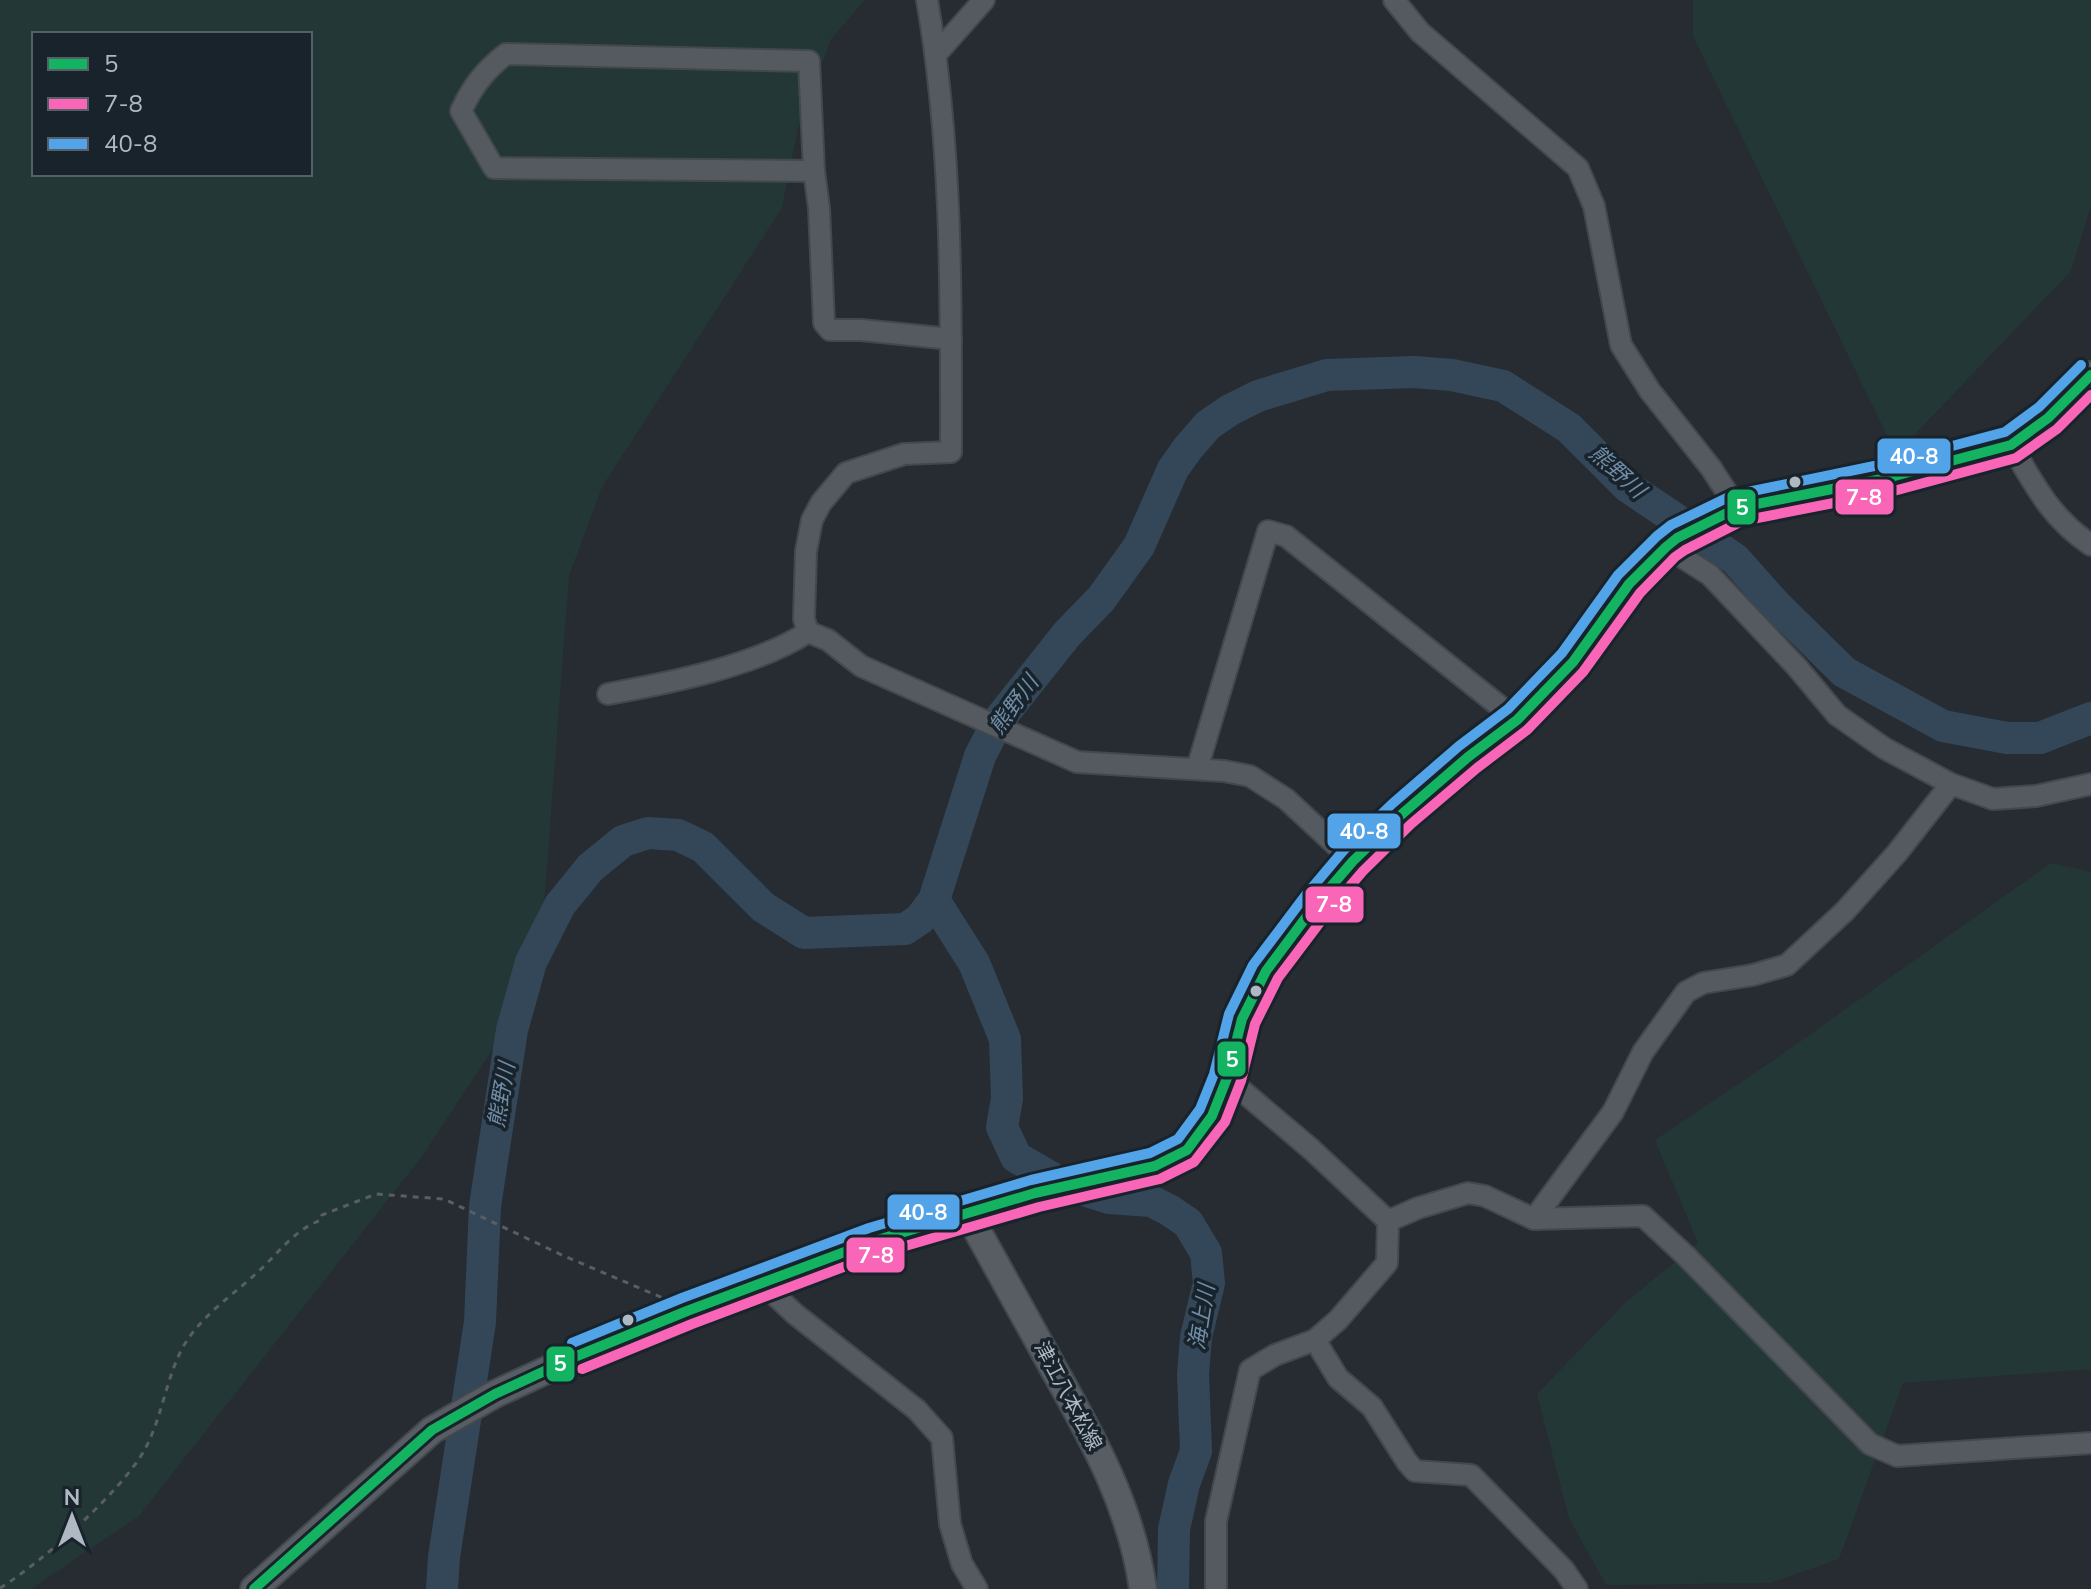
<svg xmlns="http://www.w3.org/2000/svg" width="2091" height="1589" font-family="'Nunito Sans','Noto Sans JP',sans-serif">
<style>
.green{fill:#233737;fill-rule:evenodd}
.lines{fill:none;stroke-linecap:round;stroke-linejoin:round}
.river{stroke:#344759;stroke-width:32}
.minor-casing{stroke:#43484c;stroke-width:24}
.major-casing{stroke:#42494e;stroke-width:30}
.path{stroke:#585e63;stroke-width:3;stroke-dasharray:6 6;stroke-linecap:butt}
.minor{stroke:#555a60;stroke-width:20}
.major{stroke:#575d62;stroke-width:26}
.bus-1-casing{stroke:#19232b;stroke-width:16}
.bus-2-casing{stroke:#19232b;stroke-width:16}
.bus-3-casing{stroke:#19232b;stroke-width:16}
.bus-1{stroke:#13b361;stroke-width:10}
.bus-2{stroke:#fa66b7;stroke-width:10}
.bus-3{stroke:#53a3e8;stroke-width:10}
.bus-dot{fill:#aeb9c4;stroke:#19232b;stroke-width:3}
.labels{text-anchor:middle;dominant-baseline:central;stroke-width:7;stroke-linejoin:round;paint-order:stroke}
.street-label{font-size:20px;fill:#aeb9c4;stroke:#19232b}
.water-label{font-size:22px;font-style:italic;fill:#708da7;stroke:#19232b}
.line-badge{stroke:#19232b;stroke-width:3}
.badge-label{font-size:22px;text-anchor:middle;font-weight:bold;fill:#fff}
</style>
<rect width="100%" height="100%" fill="#262c31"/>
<g class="green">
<path d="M0 0H865L831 39 798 128 782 208 602 487 569 576 542 931 500 1038 423 1155 139 1516 31 1589H0ZM34 34H310V174H34Z"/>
<path d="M1693 0H2091V206L2071 271 1896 454 1693 36Z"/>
<path d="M2051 863 2091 872V1369L1903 1383 1839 1559 1770 1583 1606 1585 1569 1518 1537 1394 1627 1301 1698 1243 1655 1140 1774 1060Z"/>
</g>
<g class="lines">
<g class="river">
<path d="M934 900 974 963 1005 1039 1007 1099 1002 1127 1016 1157 1059 1182 1109 1198 1151 1201 1169 1210 1188 1223 1206 1253 1209 1283 1196 1337 1193 1374 1196 1451 1184 1484 1174 1529 1173 1589"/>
<path d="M442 1589 444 1557 480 1322 485 1206 512 1030 531 962 560 905 590 868 623 841 648 833 678 835 703 847 763 907 804 933 905 929 920 919 934 900 980 756 998 721 1067 634 1101 599 1139 546 1173 469 1188 448 1208 425 1230 410 1258 396 1327 375 1414 372 1452 375 1503 386 1569 428 1628 487 1735 559 1776 605 1844 672 1943 726 2007 738H2040L2091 718"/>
</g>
<defs>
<g id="minor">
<path d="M1394 0 1420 32 1578 168 1594 206 1621 345 1650 391 1711 468 1737 508"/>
<path d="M937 53 984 0"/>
<path d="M506 54 809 61 814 171 494 168 461 111C472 87 485 70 506 54Z"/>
<path d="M814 171 819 208 824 323 830 330H861L951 339"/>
<path d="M2011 445C2035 486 2051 518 2091 545"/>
<path d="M1666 547 1710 575 1796 666 1837 715 1884 748 1951 784 1993 799 2036 796 2091 784"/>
<path d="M808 632 804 619 806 551 812 520 821 503 846 473 904 454 951 452C951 302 953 149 927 0"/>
<path d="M808 632 828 640 861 666 1077 762 1224 771 1250 776 1286 799 1353 861"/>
<path d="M608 694C669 683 756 666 808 632"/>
<path d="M1197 769 1268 531 1286 536 1517 720"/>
<path d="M1534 1219 1613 1112 1643 1052 1686 992 1703 983 1753 975 1787 965 1845 911 1897 853 1951 784"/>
<path d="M1388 1221 1418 1208 1468 1193 1485 1196 1534 1219 1643 1216 1685 1255 1870 1444 1897 1456 2091 1443"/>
<path d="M762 1283 795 1314 917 1410 942 1438 950 1524 962 1564 977 1589"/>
<path d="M1315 1340 1338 1378 1372 1407 1407 1462 1415 1471 1471 1475 1564 1570 1577 1589"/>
<path d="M1216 1589V1521L1250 1370 1275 1355 1315 1340 1338 1320 1387 1263 1388 1221 1311 1149 1227 1078"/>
</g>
<g id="major">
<path d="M968 1214C996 1264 1023 1314 1051 1364 1092 1437 1131 1505 1143 1589"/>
<path d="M254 1589 432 1430 495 1394 577 1356 687 1311 874 1241 1035 1193 1155 1166 1187 1150 1212 1116 1227 1078 1242 1019 1266 971 1316 904 1353 861 1402 814 1468 757 1517 720 1573 662 1629 584 1666 547 1677 538 1737 508 1887 478 2011 445 2048 418 2091 375"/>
</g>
</defs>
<use href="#minor" class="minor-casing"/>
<use href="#major" class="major-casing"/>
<path class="path" d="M0 1588C40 1564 123 1490 145 1449 162 1418 166 1378 183 1347 202 1314 235 1294 261 1269 280 1251 296 1229 321 1220L322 1215 376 1194 444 1199 564 1256 663 1298"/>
<use href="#minor" class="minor"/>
<use href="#major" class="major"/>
<defs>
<path id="bus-1" d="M254 1589 432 1430 495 1394 577 1356 687 1311 874 1241 1035 1193 1155 1166 1187 1150 1212 1116 1227 1078 1242 1019 1266 971 1316 904 1353 861 1402 814 1468 757 1517 720 1573 662 1629 584 1666 547 1677 538 1737 508 1887 478 2011 445 2048 418 2091 375"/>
<path id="bus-2" d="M582 1369 692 1324 878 1254 1039 1207 1160 1179 1194 1162 1225 1122 1241 1081 1255 1024 1278 978 1327 913 1363 871 1411 824 1477 768 1527 730 1583 672 1640 593 1675 557 1685 550 1742 521 1890 492 2016 458 2057 429 2091 395"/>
<path id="bus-3" d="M572 1343 682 1298 869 1228 1031 1180 1150 1153 1178 1139 1200 1109 1214 1074 1229 1014 1253 965 1305 896 1343 851 1392 804 1459 746 1508 709 1562 653 1618 575 1657 536 1671 525 1733 495 1884 464 2005 432 2039 407 2081 365"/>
</defs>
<use href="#bus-1" class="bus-1-casing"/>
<use href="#bus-2" class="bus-2-casing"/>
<use href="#bus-3" class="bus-3-casing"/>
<use href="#bus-1" class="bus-1"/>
<use href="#bus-2" class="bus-2"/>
<use href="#bus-3" class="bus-3"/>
</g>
<g class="bus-dot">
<circle cx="1795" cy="482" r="7"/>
<circle cx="1256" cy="991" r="7"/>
<circle cx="628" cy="1320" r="7"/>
</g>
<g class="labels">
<g class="street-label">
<text transform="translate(1068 1396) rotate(62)">津江八本松線</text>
</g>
<g class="water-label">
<text transform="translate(1617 472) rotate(42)">熊野川</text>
<text transform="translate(1014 705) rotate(-54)">熊野川</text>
<text transform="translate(502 1095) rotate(-80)">熊野川</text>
<text transform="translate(1202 1317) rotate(-81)">海上川</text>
</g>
</g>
<g class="line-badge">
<rect x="1876" y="437" width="76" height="38" rx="8" fill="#53a3e8"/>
<rect x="1834" y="478" width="61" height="38" rx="8" fill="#fa66b7"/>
<rect x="1726" y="488" width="31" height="38" rx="8" fill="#13b361"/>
<rect x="1326" y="812" width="76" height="38" rx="8" fill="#53a3e8"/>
<rect x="1304" y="885" width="61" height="39" rx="8" fill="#fa66b7"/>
<rect x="1216" y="1040" width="31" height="38" rx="8" fill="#13b361"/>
<rect x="886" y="1193" width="75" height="38" rx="8" fill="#53a3e8"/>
<rect x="845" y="1236" width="61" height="38" rx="8" fill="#fa66b7"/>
<rect x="545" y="1345" width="31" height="38" rx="8" fill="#13b361"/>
</g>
<g class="badge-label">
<text x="1914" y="464">40-8</text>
<text x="1864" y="505">7-8</text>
<text x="1742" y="515">5</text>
<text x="1364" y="839">40-8</text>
<text x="1334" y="912">7-8</text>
<text x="1232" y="1067">5</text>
<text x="923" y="1220">40-8</text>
<text x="876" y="1263">7-8</text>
<text x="560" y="1371">5</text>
</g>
<rect x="32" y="32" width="280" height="144" fill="#19232b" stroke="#555f68" stroke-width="2"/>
<rect x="48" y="58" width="40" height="12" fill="#13b361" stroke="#555f68" stroke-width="2"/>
<text x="104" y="72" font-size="24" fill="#aeb9c4">5</text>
<rect x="48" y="98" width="40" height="12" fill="#fa66b7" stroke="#555f68" stroke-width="2"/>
<text x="104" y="112" font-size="24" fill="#aeb9c4">7-8</text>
<rect x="48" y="138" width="40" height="12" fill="#53a3e8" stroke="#555f68" stroke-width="2"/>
<text x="104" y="152" font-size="24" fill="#aeb9c4">40-8</text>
<g transform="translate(72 1517)" stroke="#19232b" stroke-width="6" paint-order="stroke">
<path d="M0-6L14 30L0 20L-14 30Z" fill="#aeb9c4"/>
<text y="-12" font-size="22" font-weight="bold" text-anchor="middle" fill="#aeb9c4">N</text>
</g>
</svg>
